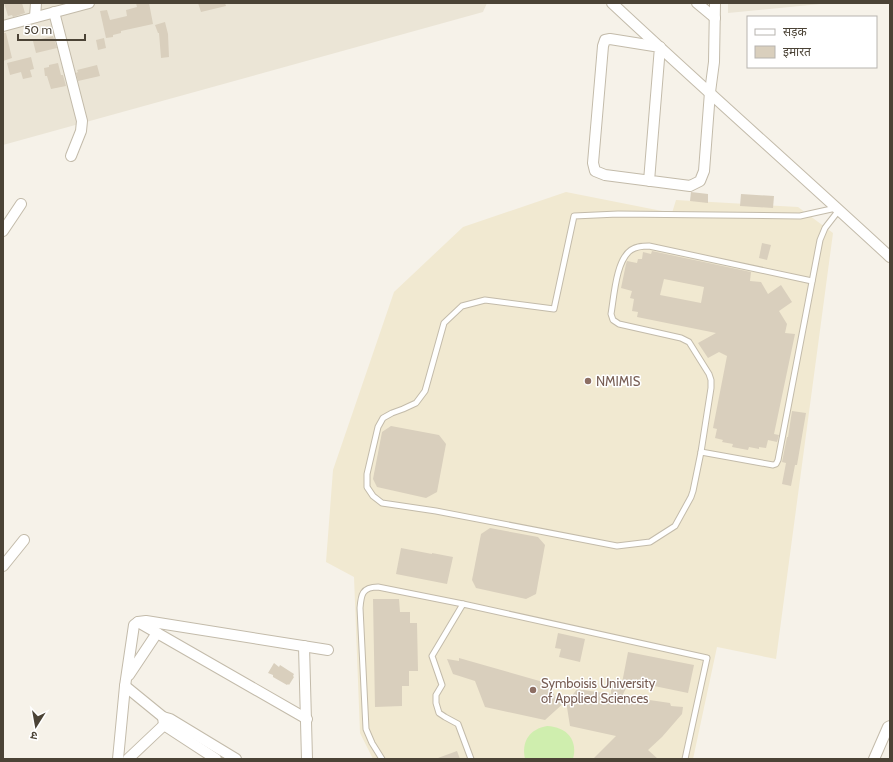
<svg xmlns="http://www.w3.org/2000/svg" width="893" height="762" font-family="Cabin,'Noto Sans Devanagari',sans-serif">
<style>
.residential{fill:#ebe5d6}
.education{fill:#f1e9d1}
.green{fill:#cfeeae}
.building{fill:#d9cfbd;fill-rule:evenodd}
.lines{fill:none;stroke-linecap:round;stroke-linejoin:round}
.lane-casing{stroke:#c3bbaa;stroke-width:7}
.street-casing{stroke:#c3bbaa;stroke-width:12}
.lane{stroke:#fff;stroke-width:5}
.street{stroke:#fff;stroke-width:10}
.education-dot{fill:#8d6e63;stroke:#fff;stroke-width:1.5}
.labels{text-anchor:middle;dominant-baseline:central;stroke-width:3;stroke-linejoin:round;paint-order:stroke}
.education-label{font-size:13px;fill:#785e54;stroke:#fff;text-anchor:start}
</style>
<rect width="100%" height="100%" fill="#f6f2e9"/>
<g class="residential">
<path d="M3 3H487L483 12 3 145Z"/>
<path d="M728 3H830L728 13Z"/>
</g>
<path class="education" d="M566 192 672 213 676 200 798 207 833 233 776 659 717 647 693 759H373L360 733 354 577 326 562 333 470 394 292 463 227Z"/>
<path class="green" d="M547 726C567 727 578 740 573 759H525C521 741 530 729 547 726Z"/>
<g class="building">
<path d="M4 3H22L25 13 13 17 12 15 8 16Z"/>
<path d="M136 3H149L153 24 121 31V33L113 35V37L106 38 100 11 107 10 110 20 127 16 126 10 137 7Z"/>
<path d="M198 3H225L226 6 201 12Z"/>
<path d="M165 22 168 34 169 57 161 58 159 33H158L155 25Z"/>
<path d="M3 33H6L12 58 3 61Z"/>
<path d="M53 36 57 48 36 53 33 41Z"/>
<path d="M104 38 106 48 98 50 96 40Z"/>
<path d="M31 57 34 69 30 70 32 77 23 79 21 72 10 75 7 63Z"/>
<path d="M58 63 61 75H63L66 86 51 89 47 76H45L44 68 49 67V65Z"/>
<path d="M97 65 100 76 78 81 76 73 78 72 77 70Z"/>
<path d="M691 192 708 194V203L690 201Z"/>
<path d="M741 194 774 196 773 208 740 206Z"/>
<path d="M762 243 771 245 767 260 759 258Z"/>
<path d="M652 251 751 272 750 281 761 282 768 294 781 285 792 302 779 311 787 324 785 333 795 334 774 434 779 435 777 442 768 440 766 448 759 447V449L749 447 748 450 732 447 733 444 722 442 723 440 715 438 717 429 713 428 727 356 719 352 708 358 698 343 716 333 637 317 638 312 632 311 634 299 630 298 632 291 621 288 626 264 627 261 637 263 638 259H642L643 252 651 254ZM664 279 704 287 701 303 660 295Z"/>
<path d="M792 411 806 413 797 465H795L791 486 782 484 786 463 782 462 787 437H788Z"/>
<path d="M391 426 439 435 446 444 437 492 426 498 377 487 373 479 382 432Z"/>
<path d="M490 528 538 537 545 545 536 594 526 599 476 588 472 580 481 534Z"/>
<path d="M401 548 432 554V553L453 557 447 584 396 574Z"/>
<path d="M373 599H399L400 612H410V623H417L418 671H409V686H402V706L375 707Z"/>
<path d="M558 633 585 639 580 662 559 657 561 649 555 648Z"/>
<path d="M628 652 694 665 688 693 630 681 622 696 670 703 671 706 683 707 682 714 662 737 648 750 658 759H593L616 736 570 726 566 701 545 720 485 707 475 681 453 674 447 659 459 661V658L550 684 555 697 569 700 577 689 611 694V686L613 685 622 683Z"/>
<path d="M274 663 279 667 280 665 294 674 293 676 294 677 289 685 288 684 287 685 273 677V675L268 673Z"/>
<path d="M457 751 460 759H438V758Z"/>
</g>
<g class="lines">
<defs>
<g id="lane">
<path d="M812 281 649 246C643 246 637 246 631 250 616 260 614 297 611 314L613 320 619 324 681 338 689 342 709 374 711 380V388L701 452 693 491 691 497 675 526 650 542 617 546 436 511 382 503 373 496 367 487V474L378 427 383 418 392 413 403 409 416 403 425 391 444 323 462 306 485 300 554 309 574 216 618 214 800 216 836 208"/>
<path d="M701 452 773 465 776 464 778 460 820 240 825 228 839 210"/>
<path d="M382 759 372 743 366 729 360 608C361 595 362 587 378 587L463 604"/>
<path d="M471 759 458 724 445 717 439 713 436 703V695L442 685 432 656 463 604 707 658 685 759"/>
</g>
<g id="street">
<path d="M612 3C704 89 798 172 890 257"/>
<path d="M697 3 715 18"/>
<path d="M54 12 82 121 81 131 71 156"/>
<path d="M35 17 36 3"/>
<path d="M3 26 89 3"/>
<path d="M649 181 660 47 610 39 605 40 603 46 593 163 595 171 605 175 690 186 700 181 704 171 710 92 714 62 715 3"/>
<path d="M3 231 21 204"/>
<path d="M3 566 24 540"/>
<path d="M138 622 307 719"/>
<path d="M304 646 307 759"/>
<path d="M129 675 157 633"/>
<path d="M125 686 163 717 170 719 236 759"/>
<path d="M163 717 164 725 216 759"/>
<path d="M118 759 125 686 134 625 138 622 146 621 328 650"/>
<path d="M128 759 164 725"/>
<path d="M874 759 888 727 890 726"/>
</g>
</defs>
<use href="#lane" class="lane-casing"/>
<use href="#street" class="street-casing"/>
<use href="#lane" class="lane"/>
<use href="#street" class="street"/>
</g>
<g class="education-dot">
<circle cx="588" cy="381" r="4"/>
<circle cx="533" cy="690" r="4"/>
</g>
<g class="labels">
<g class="education-label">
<text x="596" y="381">NMIMIS</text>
<text x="541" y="683">Symboisis University<tspan x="541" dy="15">of Applied Sciences</tspan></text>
</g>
</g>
<rect width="893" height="762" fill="none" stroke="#4b4336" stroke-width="8"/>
<rect x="747" y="16" width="130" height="52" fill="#ffffff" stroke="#b7b4af"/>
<rect x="755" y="29" width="20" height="6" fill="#ffffff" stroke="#b7b4af"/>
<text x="783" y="36" font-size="12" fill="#4b4336">सड़क</text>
<rect x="755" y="46" width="20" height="12" fill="#d9cfbd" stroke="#b7b4af"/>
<text x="783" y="56" font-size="12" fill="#4b4336">इमारत</text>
<g transform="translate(36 726) rotate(191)" stroke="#ffffff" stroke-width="3" paint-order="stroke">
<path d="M0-3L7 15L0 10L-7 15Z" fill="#4b4336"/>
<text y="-6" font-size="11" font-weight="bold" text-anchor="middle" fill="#4b4336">उ</text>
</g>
<path d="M18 34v6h67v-6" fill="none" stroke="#4b4336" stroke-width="2"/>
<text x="24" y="34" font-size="12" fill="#4b4336" stroke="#ffffff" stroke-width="3" paint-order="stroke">50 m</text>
</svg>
